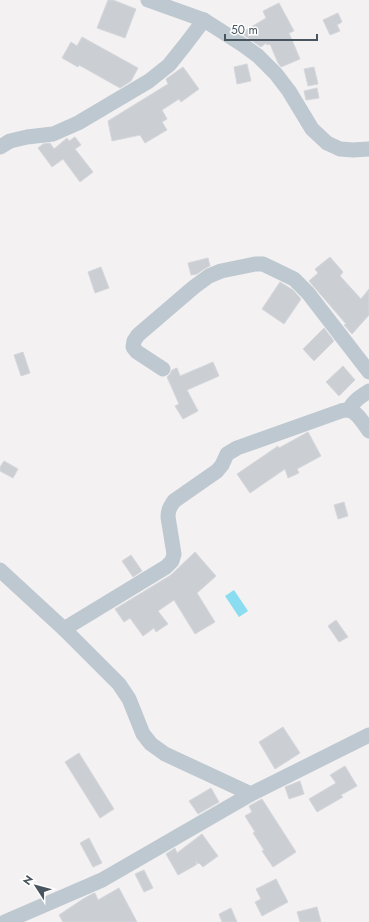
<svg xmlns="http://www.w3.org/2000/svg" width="369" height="922" font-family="Jost,sans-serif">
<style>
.water{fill:#8addf0}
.building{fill:#cbced3;stroke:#d5d7dc}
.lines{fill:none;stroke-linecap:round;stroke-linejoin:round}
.minor{stroke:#bec8d0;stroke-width:15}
</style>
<rect width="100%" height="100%" fill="#f3f1f1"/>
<path class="water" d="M234 590 248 611 239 617 225 596Z"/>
<g class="building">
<path d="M108 0H113L136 9 125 38 97 28Z"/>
<path d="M279 3 294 31 289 33 300 59 281 67 278 63 270 44 267 45 266 43 261 47 245 36 243 32 266 18 263 11Z"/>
<path d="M338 13 342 22 337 25 340 31 330 35 323 20Z"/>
<path d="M82 37 138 68 131 81 120 88 79 65 78 67 62 58 71 42 77 46Z"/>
<path d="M247 64 251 81 237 84 234 67Z"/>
<path d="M183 67 199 89 181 102 179 99 162 110 167 119 162 122 167 130 145 143 140 135 112 141 108 121 168 84 166 79Z"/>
<path d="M314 67 318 84 308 86 304 69Z"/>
<path d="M317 88 319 98 306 100 304 91Z"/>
<path d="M75 137 81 145 75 149 93 172 80 182 63 159 52 167 38 148 43 144 50 143 54 149 67 138 69 141Z"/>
<path d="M330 257 343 272 340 276 361 299 369 289V315L352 334 344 325 346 324 309 281 318 273 315 269Z"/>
<path d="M208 258 210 266 204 269 197 274 191 275 188 263Z"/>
<path d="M101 267 109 288 95 293 88 272Z"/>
<path d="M280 282 293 290 301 299 284 324 262 309Z"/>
<path d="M324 328 334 341 314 361 303 349Z"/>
<path d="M23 352 30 373 21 376 14 355Z"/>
<path d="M213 362 219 376 187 390 198 411 183 419 175 406 179 404 167 377 170 374 172 370 177 368 180 376Z"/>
<path d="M343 366 355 380 339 396 326 382Z"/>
<path d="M308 432 321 456 297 469 299 473 288 478 285 469 250 493 237 474 278 446 279 448Z"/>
<path d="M4 461 18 469 13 478 0 471V467Z"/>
<path d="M344 502 348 516 338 519 334 505Z"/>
<path d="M195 552 216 576 197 593 215 622 195 634 174 600 158 611 168 624 156 632 154 628 143 636 130 618 124 622 115 609 171 575Z"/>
<path d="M131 555 142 571 133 577 122 561Z"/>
<path d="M336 620 348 637 339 642 328 626Z"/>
<path d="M283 727 300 753 275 769 259 742Z"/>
<path d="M79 753 114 809 100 818 65 762Z"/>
<path d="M345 766 357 786 341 795 343 797 317 812 309 799 336 783 330 775Z"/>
<path d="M300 781 304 794 289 799 285 787Z"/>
<path d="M211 788 219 802 198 814 189 801Z"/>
<path d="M262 799 296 852 273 867 262 851 264 850 253 833 255 832 245 816 252 812 249 806Z"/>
<path d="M202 834 218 856 203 867 199 863 197 864 196 861V865L178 875 166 854 175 848 177 853Z"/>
<path d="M89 838 102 863 93 867 80 843Z"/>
<path d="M144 870 153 888 144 892 135 874Z"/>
<path d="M276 879 288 902 262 916 255 902 261 899 256 889Z"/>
<path d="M119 888 137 922H63L59 915 83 899 92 894 95 893 98 900Z"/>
<path d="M317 907 321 922H300L297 912Z"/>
<path d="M231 908 237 922H222L219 914Z"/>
</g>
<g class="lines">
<g class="minor">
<path d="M148 0 204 20 243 45 258 56 276 74 289 91 312 129 327 143 340 149 353 150 369 149"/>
<path d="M0 147 10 141 27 137 53 134 78 123 149 81 169 65 185 45 204 20"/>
<path d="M163 369 137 352 133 347 134 341 138 335 194 287 209 276 221 271 255 264H263L294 279 308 293 369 372"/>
<path d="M349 410C353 401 361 396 369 391"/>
<path d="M0 570 64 629 119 684 129 699 143 734 151 744 165 754 251 794"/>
<path d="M64 629 166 567 172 561 174 554 168 517C168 510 170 507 174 501L217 471 222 465 227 454 237 448 341 411C343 410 345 410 348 410 357 411 364 424 369 431"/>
<path d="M5 922 102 880 251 794 369 735"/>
</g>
</g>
<g transform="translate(36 886) rotate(306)" stroke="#ffffff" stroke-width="3" paint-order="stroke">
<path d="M0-3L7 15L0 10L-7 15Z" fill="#48555f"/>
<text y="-6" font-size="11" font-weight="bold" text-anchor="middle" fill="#48555f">N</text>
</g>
<path d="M225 34v6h92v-6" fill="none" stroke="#48555f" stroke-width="2"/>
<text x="231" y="34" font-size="12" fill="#48555f" stroke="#ffffff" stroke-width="3" paint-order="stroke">50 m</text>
</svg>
